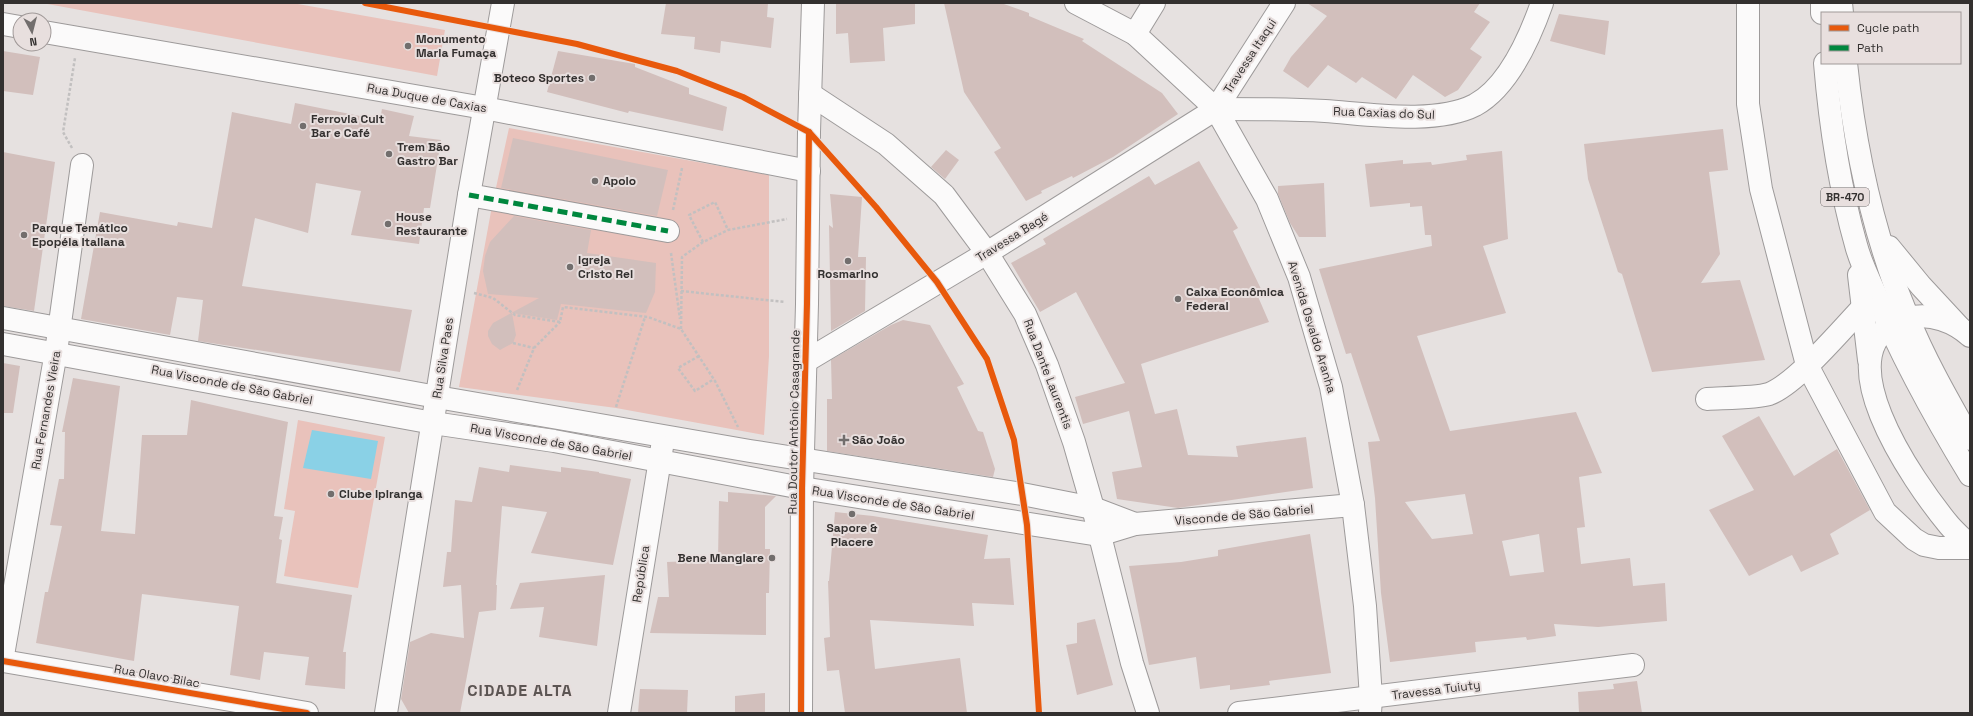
<svg xmlns="http://www.w3.org/2000/svg" width="1973" height="716" font-family="'Space Grotesk',sans-serif">
<style>
.green{fill:#e9c2bb}
.water{fill:#8ad1e6}
.building{fill:#d2bfbc;fill-rule:evenodd}
.lines{fill:none;stroke-linecap:round;stroke-linejoin:round}
.minor-casing{stroke:#9d9a9a;stroke-width:24}
.major-casing{stroke:#9d9a9a;stroke-width:24}
.highway-casing{stroke:#9d9a9a;stroke-width:24}
.path{stroke:#c2c0c0;stroke-width:2.5;stroke-dasharray:3 2;stroke-linecap:butt}
.minor{stroke:#fbfafa;stroke-width:22}
.major{stroke:#fbfafa;stroke-width:22}
.highway{stroke:#fbfafa;stroke-width:22}
.rail{stroke:#c4c3c3;stroke-width:3;stroke-dasharray:2 4;stroke-linecap:butt}
.quiet{stroke:#00873e;stroke-width:5;stroke-dasharray:10 5;stroke-linecap:butt}
.cycleway-casing{stroke:#e8dfde;stroke-width:8}
.cycleway{stroke:#e8590c;stroke-width:6}
.poi-dot{fill:#726e6d;stroke:#e8dfde;stroke-width:1.5}
.labels{text-anchor:middle;dominant-baseline:central;stroke-width:4;stroke-linejoin:round;paint-order:stroke}
.shield{fill:#e8dfde;stroke:#696464;stroke-width:1}
.shield-label{font-size:11px;font-weight:bold;fill:#33302f}
.poi-label{font-size:12px;font-weight:bold;fill:#33302f;stroke:#e8dfde;text-anchor:start}
.street-label{font-size:12px;fill:#33302f;stroke:#e8dfde}
.district-label{font-size:16px;font-weight:bold;letter-spacing:1px;fill:#5c5553;stroke:#e8dfde}
</style>
<rect width="100%" height="100%" fill="#e6e1e0"/>
<g class="green">
<path d="M42 3H292L445 30 437 76Z"/>
<path d="M509 128 769 175V356L764 435 616 408 459 387 492 206Z"/>
<path d="M298 420 385 437 358 588 284 576 295 511 284 509Z"/>
</g>
<path class="water" d="M312 430 378 441 371 479 303 468Z"/>
<g class="building">
<path d="M666 3H768L767 17 774 18 771 48 721 41 720 53 694 49 695 37 661 34Z"/>
<path d="M836 3H915V24L883 28 885 61 850 63 848 33 836 34Z"/>
<path d="M944 3H1001L1029 13V16L1084 39 1082 41 1162 93 1178 114 1113 157 1073 178 1072 176 1041 191 1042 193 1026 201 994 152 1001 148 964 92Z"/>
<path d="M1307 3H1480L1474 12 1490 22 1470 49 1482 57 1458 90 1445 97 1413 75 1396 99 1362 77 1356 83 1328 65 1308 88 1283 71 1291 57 1327 16Z"/>
<path d="M1559 14 1609 21 1605 55 1550 41Z"/>
<path d="M3 51 40 57 33 95 3 91Z"/>
<path d="M558 51 635 64V67L689 88V94L727 107 723 131 629 111 628 113 547 92Z"/>
<path d="M295 103 380 120 382 109 414 116 409 136 441 140 430 208H424L419 244 351 235 361 191 316 183 308 233 255 218 242 286 412 310 400 372 198 341 203 300 177 297 170 335 81 319 100 212 177 226 178 222 212 228 232 112 291 124Z"/>
<path d="M1723 129 1728 170 1709 172 1720 254 1701 283 1740 280 1765 360 1652 372 1622 274 1618 272 1588 179 1584 144Z"/>
<path d="M513 138 668 170 657 216 501 188Z"/>
<path d="M946 150 959 160 945 179 931 167Z"/>
<path d="M1502 151 1508 239 1483 246 1506 313 1417 336 1450 431 1576 412 1602 473 1579 477 1585 527 1577 528 1581 564 1630 558 1633 586 1665 583 1667 621 1598 627 1554 624 1556 636 1527 640 1526 637 1475 642 1476 652 1390 662 1381 593 1375 498 1368 442 1380 441 1351 353 1346 354 1319 269 1432 246 1431 235H1425L1422 206 1410 207V203L1370 207 1365 164 1403 160V164L1431 162 1432 165 1467 160 1466 155ZM1465 494 1473 534 1432 539 1405 502ZM1539 534 1544 572 1510 576 1502 541Z"/>
<path d="M3 152 55 162 34 311 3 306Z"/>
<path d="M1199 161 1238 228 1233 231 1262 291 1256 292 1269 322 1141 364 1155 414 1177 409 1188 455 1238 457 1236 446 1306 437 1313 488 1178 508 1117 499 1112 472 1142 467 1129 411 1083 424 1075 397 1125 383 1076 292 1040 312 1011 263 1046 244 1043 239 1149 176 1155 185Z"/>
<path d="M1324 183 1326 237H1299L1290 223 1278 194V186Z"/>
<path d="M830 194 862 197 858 257H866L865 311 831 331 829 225 833 228Z"/>
<path d="M514 216 591 230 587 253 656 263 655 292 646 313 561 304 557 320 512 313 516 335 513 343 500 350 492 344 488 336V331L493 323 539 298 488 294 483 271 485 256 490 242Z"/>
<path d="M903 320 930 325 964 384 957 387 978 431 983 432 995 469 993 477 827 451V399H832L831 360 891 325Z"/>
<path d="M3 363 20 366 13 413H3Z"/>
<path d="M73 378 120 386 101 531 135 534 142 435H187L191 400 288 422 274 516 283 517 279 539 282 540 276 583 352 595 343 652H346L345 689 305 685 309 657 264 652 260 680 230 675 239 606 142 594 134 661 36 643 45 592H48L62 526 50 525 59 479H64L65 432H62Z"/>
<path d="M1759 416 1794 476 1837 449 1870 510 1830 534 1839 554 1801 572 1792 555 1749 576 1709 510 1754 490 1722 436Z"/>
<path d="M510 465 561 472V467L599 472V473L631 479 613 565 531 553 547 512 502 506 496 585H497L496 610 479 612 460 713H409L401 699 410 642 431 633 464 638 461 585 443 587 447 552H451L455 500 472 502 479 467 509 472Z"/>
<path d="M728 492 776 496 765 507V549H770L769 593H766V635L650 633 658 597H669L667 562 718 560 719 501 728 502Z"/>
<path d="M835 512 873 516 988 535 984 559 1010 558 1014 605 972 603 974 626 870 620 875 669 960 658 967 713H845L839 670 827 671 824 638 830 637 828 581H829Z"/>
<path d="M1310 534 1331 673 1269 681 1270 685 1230 690V685L1200 689 1196 657 1149 665 1129 566 1181 562 1218 556V550Z"/>
<path d="M605 575 597 646 539 637 544 607 510 609 520 583Z"/>
<path d="M1095 619 1113 685 1077 695 1066 645 1077 643V623Z"/>
<path d="M1637 681 1642 713H1579L1578 692 1614 689 1613 684Z"/>
<path d="M640 689 688 690 687 713H638Z"/>
<path d="M765 693V713H735V696Z"/>
</g>
<g class="lines">
<defs>
<g id="minor">
<path d="M1748 3V104L1761 189 1807 365 1885 512 1914 539 1924 545 1939 548H1970"/>
<path d="M3 24 20 27"/>
<path d="M44 32 484 108 809 171"/>
<path d="M1135 34 1154 3"/>
<path d="M810 94 886 144 944 195 987 253 1025 314 1047 365 1074 442 1093 508 1132 663 1148 713"/>
<path d="M1216 109C1252 109 1289 109 1325 111 1368 114 1436 125 1475 105 1508 87 1530 37 1542 3"/>
<path d="M469 195 668 231"/>
<path d="M3 318 437 397 750 451 1022 494 1093 508 1135 524"/>
<path d="M1970 336C1955 322 1930 312 1909 318 1815 343 1915 484 1949 525 1955 532 1963 539 1970 546"/>
<path d="M3 344 433 423 554 441 802 488 1099 535 1135 524 1353 505"/>
<path d="M806 361 987 253 1216 109 1284 3"/>
<path d="M1707 399C1722 398 1757 398 1769 394 1796 384 1842 329 1863 307"/>
<path d="M3 655 56 352 82 165"/>
<path d="M619 713 662 447"/>
<path d="M1239 713 1633 665"/>
</g>
<g id="major">
<path d="M1076 3 1135 34 1216 109 1267 199 1299 277 1331 387 1353 505 1365 606 1371 698 1370 713"/>
<path d="M3 661 307 713"/>
<path d="M386 713 469 195 503 3"/>
<path d="M801 713 802 488 807 304 809 132 813 3"/>
</g>
<g id="highway">
<path d="M1822 3V13"/>
<path d="M1841 3 1842 13"/>
<path d="M1825 63C1830 124 1839 185 1856 245 1860 261 1868 277 1875 293 1901 356 1934 416 1970 475"/>
<path d="M1846 63C1855 149 1874 238 1908 318 1925 360 1948 400 1970 439"/>
<path d="M1889 247 1921 286 1959 327"/>
<path d="M1859 275 1869 360"/>
</g>
</defs>
<use href="#minor" class="minor-casing"/>
<use href="#major" class="major-casing"/>
<use href="#highway" class="highway-casing"/>
<g class="path">
<path d="M72 148 63 132 75 58"/>
<path d="M673 210 682 168"/>
<path d="M703 242 689 215 715 202 728 230"/>
<path d="M671 253 680 319"/>
<path d="M681 291 785 302"/>
<path d="M474 293 493 298 515 315 560 322 563 307 648 317 681 329 715 381 738 427"/>
<path d="M681 329 682 257 703 242 728 230 787 219"/>
<path d="M513 343 534 348"/>
<path d="M699 356 678 368 695 391 714 379"/>
<path d="M517 390 534 348 560 322"/>
<path d="M616 407 645 317"/>
</g>
<use href="#minor" class="minor"/>
<use href="#major" class="major"/>
<use href="#highway" class="highway"/>
<path class="rail" d="M365 3 499 28"/>
<path class="quiet" d="M469 195 668 231"/>
<defs>
<g id="cycleway">
<path d="M365 3 577 44 677 71 743 97 809 132 876 207 937 282 987 359 1014 440 1027 525 1039 713"/>
<path d="M3 661 307 713"/>
<path d="M801 713 802 488 807 304 809 132"/>
</g>
</defs>
<use href="#cycleway" class="cycleway-casing"/>
<use href="#cycleway" class="cycleway"/>
</g>
<g class="poi-dot">
<circle cx="408" cy="46" r="4"/>
<circle cx="592" cy="78" r="4"/>
<circle cx="303" cy="126" r="4"/>
<circle cx="389" cy="154" r="4"/>
<circle cx="595" cy="181" r="4"/>
<circle cx="388" cy="224" r="4"/>
<circle cx="24" cy="235" r="4"/>
<circle cx="848" cy="261" r="4"/>
<circle cx="570" cy="267" r="4"/>
<circle cx="1178" cy="299" r="4"/>
<path d="M842 434h4v4h4v4h-4v4h-4v-4h-4v-4h4z"/>
<circle cx="331" cy="494" r="4"/>
<circle cx="852" cy="514" r="4"/>
<circle cx="772" cy="558" r="4"/>
</g>
<g class="labels">
<rect class="shield" x="1821" y="188" width="48" height="18" rx="3"/>
<g class="shield-label">
<text x="1845" y="197">BR-470</text>
</g>
<g class="poi-label">
<text x="416" y="39">Monumento<tspan x="416" dy="14">Maria Fumaça</tspan></text>
<text x="584" y="78" text-anchor="end">Boteco Sportes</text>
<text x="311" y="119">Ferrovia Cult<tspan x="311" dy="14">Bar e Café</tspan></text>
<text x="397" y="147">Trem Bão<tspan x="397" dy="14">Gastro Bar</tspan></text>
<text x="603" y="181">Apolo</text>
<text x="396" y="217">House<tspan x="396" dy="14">Restaurante</tspan></text>
<text x="32" y="228">Parque Temático<tspan x="32" dy="14">Epopéia Italiana</tspan></text>
<text x="578" y="260">Igreja<tspan x="578" dy="14">Cristo Rei</tspan></text>
<text x="848" y="274" text-anchor="middle">Rosmarino</text>
<text x="1186" y="292">Caixa Econômica<tspan x="1186" dy="14">Federal</tspan></text>
<text x="852" y="440">São João</text>
<text x="339" y="494">Clube Ipiranga</text>
<text x="852" y="528" text-anchor="middle">Sapore &amp;<tspan x="852" dy="14">Piacere</tspan></text>
<text x="764" y="558" text-anchor="end">Bene Mangiare</text>
</g>
<g class="street-label">
<text transform="translate(1250 56) rotate(-57)">Travessa Itaqui</text>
<text transform="translate(427 98) rotate(10)">Rua Duque de Caxias</text>
<text transform="translate(1384 113) rotate(2)">Rua Caxias do Sul</text>
<text transform="translate(1012 237) rotate(-32)">Travessa Bagé</text>
<text transform="translate(1312 327) rotate(73)">Avenida Osvaldo Aranha</text>
<text transform="translate(443 358) rotate(-81)">Rua Silva Paes</text>
<text transform="translate(1048 374) rotate(69)">Rua Dante Laurentis</text>
<text transform="translate(232 385) rotate(11)">Rua Visconde de São Gabriel</text>
<text transform="translate(46 410) rotate(-80)">Rua Fernandes Vieira</text>
<text transform="translate(794 422) rotate(-89)">Rua Doutor Antônio Casagrande</text>
<text transform="translate(551 442) rotate(10)">Rua Visconde de São Gabriel</text>
<text transform="translate(893 503) rotate(9)">Rua Visconde de São Gabriel</text>
<text transform="translate(1244 515) rotate(-5)">Visconde de São Gabriel</text>
<text transform="translate(641 574) rotate(-81)">República</text>
<text transform="translate(157 676) rotate(10)">Rua Olavo Bilac</text>
<text transform="translate(1436 690) rotate(-7)">Travessa Tuiuty</text>
</g>
<g class="district-label">
<text x="520" y="690">CIDADE ALTA</text>
</g>
</g>
<rect width="1973" height="716" fill="none" stroke="#33302f" stroke-width="8"/>
<rect x="1821" y="12" width="140" height="52" fill="#e8dfde" stroke="#a09998"/>
<rect x="1829" y="25" width="20" height="6" fill="#e8590c" stroke="#a09998"/>
<text x="1857" y="32" font-size="12" fill="#33302f">Cycle path</text>
<rect x="1829" y="45" width="20" height="6" fill="#00873e" stroke="#a09998"/>
<text x="1857" y="52" font-size="12" fill="#33302f">Path</text>
<g transform="translate(32 32) rotate(173)"><circle r="19" fill="#e8dfde" stroke="#a09998"/>
<path d="M0-3L7 15L0 10L-7 15Z" fill="#726e6d"/>
<text y="-6" font-size="11" font-weight="bold" text-anchor="middle" fill="#33302f">N</text>
</g>
</svg>
